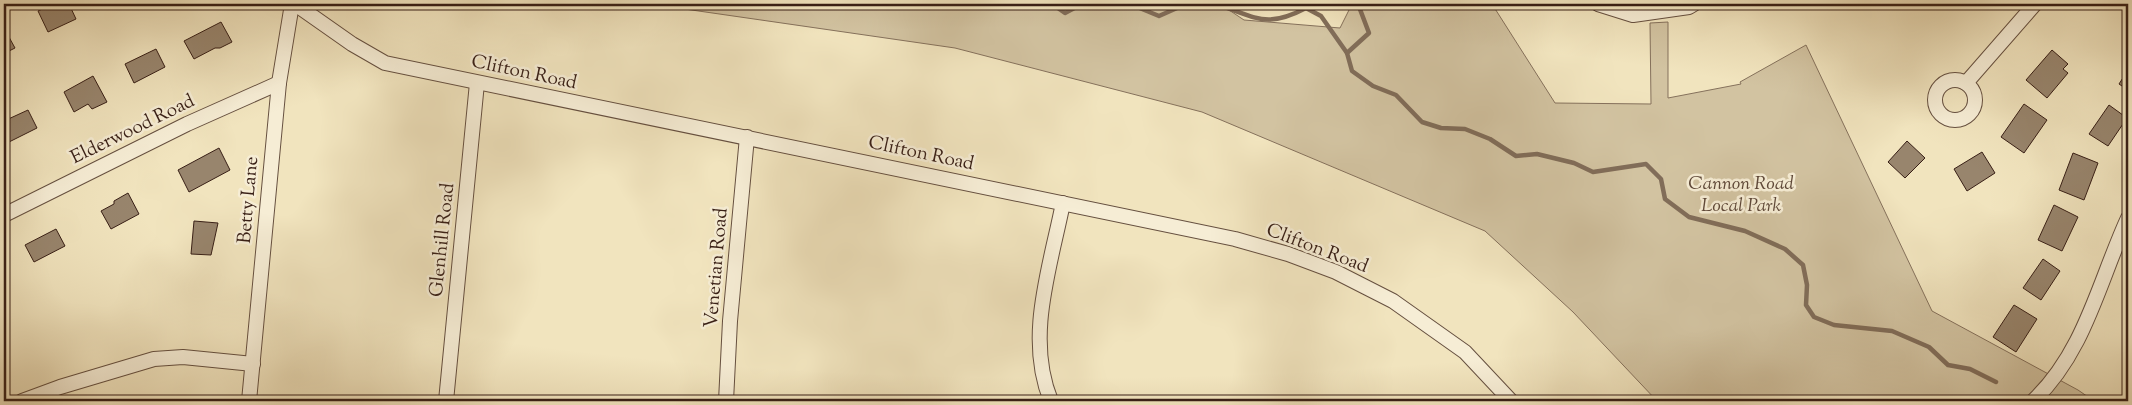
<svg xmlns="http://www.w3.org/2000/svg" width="2132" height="405" font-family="'Sorts Mill Goudy',serif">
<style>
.green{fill:#d2c3a1;stroke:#85715c}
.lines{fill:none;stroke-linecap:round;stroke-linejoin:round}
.stream{stroke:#816d59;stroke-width:4.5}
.building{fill:#98856d;stroke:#381f16}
.minor-casing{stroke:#665040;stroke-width:16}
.minor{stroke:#f6edd5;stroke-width:14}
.labels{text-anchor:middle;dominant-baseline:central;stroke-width:5;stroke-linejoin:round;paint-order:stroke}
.street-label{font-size:19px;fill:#381f16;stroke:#f6edd5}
.park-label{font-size:19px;font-style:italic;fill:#5e4839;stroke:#f6edd5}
</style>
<rect width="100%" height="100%" fill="#f1e4be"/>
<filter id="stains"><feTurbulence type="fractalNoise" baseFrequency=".004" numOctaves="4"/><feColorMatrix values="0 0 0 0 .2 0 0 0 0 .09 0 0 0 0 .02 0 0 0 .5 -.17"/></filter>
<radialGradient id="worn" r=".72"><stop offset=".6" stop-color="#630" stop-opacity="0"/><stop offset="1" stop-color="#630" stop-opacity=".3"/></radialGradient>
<path class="green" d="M650 4H1220L1244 20 1340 28 1352 4H1492L1555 103 1651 104 1650 23 1668 22V98L1741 84 1740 82 1806 45 1932 311 2078 390 2094 401H1657L1573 312 1485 231 1202 112 955 48Z"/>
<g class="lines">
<g class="stream">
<path d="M1052 4 1065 13 1082 4"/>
<path d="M1130 4 1159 16 1186 4"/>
<path d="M1215 4C1256 16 1264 30 1306 8L1321 16 1347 53 1352 71 1373 86 1396 95 1422 122 1441 128 1465 129 1490 139 1516 156 1537 154 1574 163 1593 172 1646 164 1661 179 1665 199 1689 217 1745 231 1785 249 1803 265 1807 285 1806 305 1814 317 1834 325 1892 331 1929 347 1948 365 1970 369 1996 382"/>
<path d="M1347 53 1369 33 1358 4"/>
</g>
</g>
<g class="building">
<path d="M53 4H69L76 19 48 32 38 11Z"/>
<path d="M221 22 232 42 220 48H215L194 59 184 41Z"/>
<path d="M4 28 15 48 5 53 8 61 4 63Z"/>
<path d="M156 49 165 67 134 83 125 64Z"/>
<path d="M2052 50 2068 64 2063 69 2068 73 2047 98 2026 80Z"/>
<path d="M2128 70V90L2119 84Z"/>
<path d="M93 76 107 102 92 109 88 104 74 112 64 92Z"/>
<path d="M2024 104 2047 120 2024 153 2001 137Z"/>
<path d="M2109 105 2127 118 2108 146 2089 134Z"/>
<path d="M28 110 37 128 5 144 4 121Z"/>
<path d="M1907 141 1925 158 1905 178 1888 162Z"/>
<path d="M219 148 230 170 189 192 178 170Z"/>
<path d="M1982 152 1995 173 1967 191 1954 169Z"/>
<path d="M2073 153 2098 163 2084 200 2059 190Z"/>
<path d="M128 193 139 214 111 229 101 211 114 204V201Z"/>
<path d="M2054 205 2078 217 2062 251 2038 240Z"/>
<path d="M194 221 218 223 211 255 191 254Z"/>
<path d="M56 229 65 246 34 262 25 245Z"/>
<path d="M2043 259 2060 271 2041 300 2023 288Z"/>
<path d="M2014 305 2037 319 2016 352 1993 337Z"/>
</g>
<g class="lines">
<defs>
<g id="minor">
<path d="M295 4 352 44 385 63 1235 239 1288 254 1336 272 1393 301 1465 352 1511 401"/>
<path d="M1598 4 1633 15 1689 7 1694 4"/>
<circle cx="1955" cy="100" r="20"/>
<path d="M1966 83 2035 4"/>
<path d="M4 215 187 124 279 83"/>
<path d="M22 401 60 387 154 359 183 357 253 364"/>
<path d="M249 401 279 83 292 4"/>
<path d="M446 401 477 83"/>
<path d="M726 401 730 321 747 137"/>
<path d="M1051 401C1025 338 1050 268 1063 203"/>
<path d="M2033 401C2085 352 2099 281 2128 218"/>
</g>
</defs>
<use href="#minor" class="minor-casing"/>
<use href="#minor" class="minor"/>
</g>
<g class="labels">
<g class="street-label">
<text transform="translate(524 73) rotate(12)">Clifton Road</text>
<text transform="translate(133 130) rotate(-26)">Elderwood Road</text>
<text transform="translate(921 154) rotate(12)">Clifton Road</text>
<text transform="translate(249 200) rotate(-85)">Betty Lane</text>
<text transform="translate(443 240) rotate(-84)">Glenhill Road</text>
<text transform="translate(1317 249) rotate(21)">Clifton Road</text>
<text transform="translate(717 268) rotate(-85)">Venetian Road</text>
</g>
<g class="park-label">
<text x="1741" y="184">Cannon Road<tspan x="1741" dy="22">Local Park</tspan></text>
</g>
</g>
<rect width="2132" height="405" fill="none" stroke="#f1e4be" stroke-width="20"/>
<rect x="5" y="5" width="2122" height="395" fill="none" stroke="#381f16" stroke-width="2.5"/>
<rect x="10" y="10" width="2112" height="385" fill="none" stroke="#381f16"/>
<rect width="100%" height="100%" filter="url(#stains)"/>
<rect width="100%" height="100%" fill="url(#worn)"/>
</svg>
